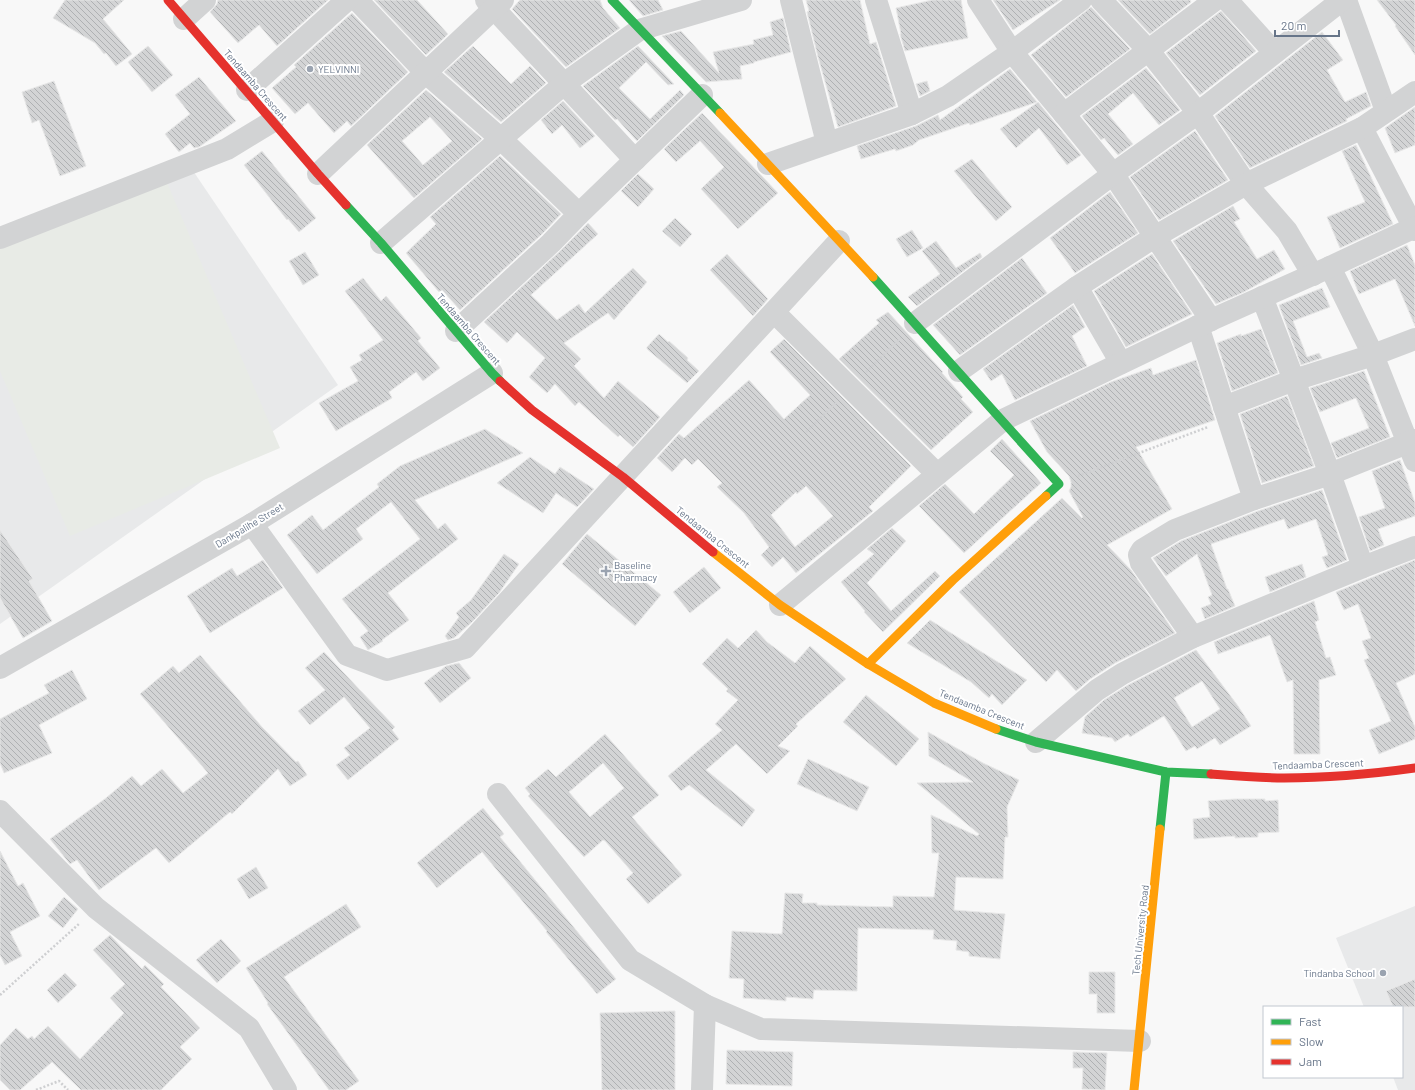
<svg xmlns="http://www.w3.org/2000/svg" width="1415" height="1090" font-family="Barlow,sans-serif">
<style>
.built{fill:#e8e9ea}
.green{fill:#e8ebe6}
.building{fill:url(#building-back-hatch);stroke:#e8e8e8;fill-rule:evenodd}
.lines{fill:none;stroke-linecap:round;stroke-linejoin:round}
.path{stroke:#cecfd1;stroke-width:2.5;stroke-dasharray:2 2;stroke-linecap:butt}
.street{stroke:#d2d3d4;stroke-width:22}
.fast{stroke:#30b455;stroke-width:9}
.slow{stroke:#ff9f0a;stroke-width:9}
.jam{stroke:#e5322d;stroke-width:9}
.poi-dot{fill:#9aa3b0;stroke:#fff;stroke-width:1.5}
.labels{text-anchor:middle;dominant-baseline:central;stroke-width:4;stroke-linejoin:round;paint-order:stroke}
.poi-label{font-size:10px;fill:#677589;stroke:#fff;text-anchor:start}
.street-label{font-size:10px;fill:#677589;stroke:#fff}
</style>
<defs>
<pattern id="building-back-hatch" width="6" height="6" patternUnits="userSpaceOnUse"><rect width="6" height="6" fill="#d3d4d5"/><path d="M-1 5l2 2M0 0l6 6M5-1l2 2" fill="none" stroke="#afb1b3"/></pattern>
</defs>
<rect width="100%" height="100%" fill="#f8f8f8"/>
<g class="built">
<path d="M183 156 338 385 0 624V275Z"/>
<path d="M1415 906V1090H1398L1393 1077H1402V1007H1364L1336 938Z"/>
</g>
<path class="green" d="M165 178 280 448 70 536 0 371V247Z"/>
<g class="building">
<path d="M65 0H124L103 19 132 54 116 66 106 53 104 54 95 43 53 18Z"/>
<path d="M218 0H328L277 46 259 25 238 43 210 12 217 4Z"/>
<path d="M374 0H417L448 34 426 55Z"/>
<path d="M520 0H600L603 8 620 28 566 67 512 9Z"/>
<path d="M629 0H658L663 10 643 16Z"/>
<path d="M806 0H860L870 44 876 42 896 106 838 127 818 57 807 12 809 11Z"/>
<path d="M932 0H961L968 38 905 51 900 34H901L896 8Z"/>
<path d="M993 0H1060L1013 30Z"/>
<path d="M1118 0H1190L1191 2 1150 34Z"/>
<path d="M1377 0H1415V55L1395 26 1396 25Z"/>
<path d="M1091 7 1130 49 1066 97 1031 55Z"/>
<path d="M1221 11 1256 51 1200 95 1166 53Z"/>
<path d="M352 13 408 72 351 126 347 121 334 133 308 103 295 114 272 88 296 67 294 65Z"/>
<path d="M783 18 791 52 754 62V63L740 66 742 79 706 82 662 36 681 31 719 73 713 52 754 44 753 40 773 35 770 22Z"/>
<path d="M1322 32 1343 60 1327 70 1345 102 1366 92 1371 106 1346 119 1347 121 1250 168 1215 116Z"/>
<path d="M148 46 173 75 152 92 128 62Z"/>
<path d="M473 46 511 84 530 66 546 83 501 122 444 72Z"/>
<path d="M638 46 674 84 668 85 646 62 619 88 650 119 680 90 684 95 637 141 617 119 615 120 583 86Z"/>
<path d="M1146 68 1180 110 1159 125 1133 93 1108 114 1133 144 1118 155 1104 138 1101 140 1082 116Z"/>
<path d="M1010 69 1037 102 970 125 969 123 919 140 913 145 896 151 895 149 861 159 857 146 916 126 938 115 940 120Z"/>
<path d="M199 77 236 121 199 147 194 148 190 143 179 152 165 134 190 114 175 95Z"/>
<path d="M54 81 86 166 60 176 39 120 32 123 22 92Z"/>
<path d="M927 81 930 91 920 96 916 84Z"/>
<path d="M426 90 482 139 414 198 367 145ZM430 117 452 141 423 165 402 141Z"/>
<path d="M563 101 595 136 580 148 562 125 552 134 541 120Z"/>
<path d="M1038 102 1081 155 1067 165 1039 128 1016 148 1000 129Z"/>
<path d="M1415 107V145L1395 153 1385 128Z"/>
<path d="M702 113 778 193 738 229 701 189 724 167 700 141 676 162 664 149Z"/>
<path d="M1195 131 1228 180 1159 220 1130 177Z"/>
<path d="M1356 145 1393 224 1340 248 1327 217 1365 202 1342 151Z"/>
<path d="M262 151 316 218 299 232 288 219 287 220 244 165Z"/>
<path d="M500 156 561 214 542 234 460 310 442 290 439 292 406 253 436 224 430 217Z"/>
<path d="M972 159 1012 207 996 221 954 171Z"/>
<path d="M638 174 654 189 638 207 621 191Z"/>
<path d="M1110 192 1138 233 1075 273 1050 238Z"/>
<path d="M1233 206 1240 219 1234 222 1257 259 1274 250 1285 269 1244 292 1216 304 1173 241Z"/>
<path d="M675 218 692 234 680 247 662 231Z"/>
<path d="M588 223 598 234 531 295 557 320 579 304 585 313 633 268 647 282 614 320 608 313 564 343 581 359 574 366 604 398 618 381 660 417 633 447 620 435 618 437 579 402 575 406 555 384 547 393 529 377 545 358 517 332 507 343 484 322 559 252Z"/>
<path d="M912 230 923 248 907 257 896 239Z"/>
<path d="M936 241 956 268 980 253 982 257 917 306 908 297 940 274 922 251Z"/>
<path d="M1407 245 1415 265V326L1395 279 1359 294 1350 271Z"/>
<path d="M305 252 319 275 303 285 289 261Z"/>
<path d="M727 254 768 299 753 316 710 270Z"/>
<path d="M1152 254 1192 314 1126 347 1094 291Z"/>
<path d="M1022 258 1047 293 960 355 933 325Z"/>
<path d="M363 278 381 301 386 296 421 338 418 341 440 368 423 381 416 372 389 392 392 398 336 431 319 403 358 381 350 367 362 360 359 355 383 340 345 291Z"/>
<path d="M1322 288 1330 307 1293 321 1307 357 1319 353 1322 358 1301 365 1279 305Z"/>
<path d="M1073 305 1085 327 1072 336 1087 366 1015 400 1002 374 991 381 983 369Z"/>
<path d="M888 312 943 372 942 373 963 397 961 399 973 412 931 450 839 359 879 323 876 320Z"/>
<path d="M1261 329 1278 373 1232 391 1217 343 1241 334V336Z"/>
<path d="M659 334 668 342 669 341 688 358 687 360 699 371 687 383 647 349V347Z"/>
<path d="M784 339 911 466 869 507 873 511 796 573 783 557 772 567 761 555 769 547 744 513 717 487 722 483 698 459 692 465 685 458 672 472 657 458 679 434 684 438 749 380 784 419 810 395 770 352ZM806 486 833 516 795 547 771 515 796 492 797 494Z"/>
<path d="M1196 360 1215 420 1136 447 1172 509 1107 545 1131 570 1175 633 1115 663 1090 679 1076 691 1057 670 1046 682 959 592 1062 498 1082 518 1083 517 1069 491 1071 487V482L1069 476 1047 452 1030 421 1111 382 1151 368 1153 375Z"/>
<path d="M1364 371 1390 437 1337 458 1331 443 1369 428 1356 398 1320 412 1310 388Z"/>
<path d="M1287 396 1314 466 1262 483 1240 414Z"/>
<path d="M485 429 523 453 415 500 438 529 445 523 458 539 388 593 409 620 382 640 383 641 368 650 360 637 368 631 342 599 420 539 391 502 356 529 363 539 317 574 287 535 312 515 323 530 379 487 377 484 400 466Z"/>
<path d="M1002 439 1041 483 964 553 919 506 945 484 974 514 1014 475 990 451Z"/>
<path d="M530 457 555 474 560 467 594 489 577 507 556 493 543 513 497 483Z"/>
<path d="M1400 460 1415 503V516L1378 529 1384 545 1370 551 1359 517 1385 508 1372 471Z"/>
<path d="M1322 490 1347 560 1327 568 1322 557 1328 555 1316 519 1288 529 1284 519 1211 544 1227 589H1228L1235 606 1205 619 1201 608 1211 604 1208 597 1212 595 1197 554 1166 576 1153 558 1181 541 1258 511Z"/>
<path d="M892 528 906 541 867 583 891 611 935 571 940 576 883 632 864 612 865 611 841 582 874 554 867 549Z"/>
<path d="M0 530 33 579 29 581 52 621 23 638 0 598Z"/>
<path d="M587 534 661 595 635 626 562 564Z"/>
<path d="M504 554 519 564 499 593 472 622 454 638 448 640 445 636 459 617 456 613 471 600Z"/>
<path d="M263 560 283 588 210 633 187 596 232 568 237 576Z"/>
<path d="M1415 560V674L1396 683 1415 727V739L1379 754 1369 730 1391 721 1364 660 1369 658 1362 641 1371 638 1358 604 1344 610 1336 592Z"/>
<path d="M1302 564 1306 577 1270 592 1265 577Z"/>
<path d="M704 567 721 588 690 613 673 592Z"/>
<path d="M1314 601 1319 620 1315 622 1326 658 1330 657 1336 675 1319 680 1320 754H1294L1293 680 1287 682 1270 635 1218 654 1214 642Z"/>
<path d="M930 620 1027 680 1002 705 992 694 989 698 971 682 907 643Z"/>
<path d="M756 630 767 642 795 663 810 646 846 679 796 724 798 726 778 746 790 751 767 774 736 744 706 770 755 810 742 827 689 785 681 791 668 776 722 730 715 724 738 700 726 691 728 689 702 664 727 638 738 648Z"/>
<path d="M1196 650 1238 706 1251 726 1220 745 1215 738 1197 749 1195 746 1186 751 1164 716 1130 737 1128 734 1115 742 1112 738 1082 733 1085 717 1104 700 1128 685ZM1202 681 1220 709 1192 727 1174 698Z"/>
<path d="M324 652 395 727 392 730 399 739 348 780 336 765 350 755 344 748 370 728 344 697 310 725 298 711 325 690 305 668Z"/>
<path d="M200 655 262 727 296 762 298 761 307 775 290 786 278 769 232 814 230 812 169 863 156 848 99 890 77 860 70 864 50 839 106 798 132 776 141 786 162 769 183 793 208 773 140 694 173 666 179 673Z"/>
<path d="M459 663 471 678 440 703 424 683 446 666Z"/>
<path d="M72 670 87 699 39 725 52 753 4 773 0 763V719L49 693 44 685Z"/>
<path d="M866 695 919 739 896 766 843 722Z"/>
<path d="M928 732 983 763 1019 780 1007 807 1008 837H1005L1003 879 956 877 954 910 1005 914 1000 959 969 956V952L956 950 957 941 933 939 934 930 858 928 857 991 814 990 813 999 786 997V1001L743 998 744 979 729 978 732 931 782 934 785 893 803 894 802 903H817V905L893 907V896L934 897 939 853H932L931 815 977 836 979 834 917 783 973 782 929 756Z"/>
<path d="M605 734 659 795 632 817 682 875 648 904 626 879 633 873 605 841 603 840 584 857 528 796 530 794 525 788 548 769 556 777ZM603 763 624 788 590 817 569 792Z"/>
<path d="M808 759 869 787 857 811 797 784Z"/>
<path d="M1235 799H1265V801L1278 800 1279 832 1258 833V837L1235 838V836L1194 839 1193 819 1210 817 1208 801Z"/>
<path d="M483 808 504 834 500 837 616 979 597 994 546 932 547 931 482 852 437 888 417 863Z"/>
<path d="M0 851 18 886 23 883 40 916 10 932 22 956 5 965 0 955Z"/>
<path d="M256 867 268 888 249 899 237 879Z"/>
<path d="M64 897 78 909 63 928 48 916Z"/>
<path d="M346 904 361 927 284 977 359 1081 346 1090H329L267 1004 268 1003 246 968Z"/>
<path d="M110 935 142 969 145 965 164 984 161 987 200 1028 180 1047 192 1059 161 1090H81L52 1062 20 1090H10L0 1080V1045L16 1028 28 1039 32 1036 34 1039 48 1026 80 1059 124 1013 110 998 125 984 93 950Z"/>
<path d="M221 939 241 961 217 983 196 960Z"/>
<path d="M1089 972H1115V1013H1097V994H1089Z"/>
<path d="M65 973 77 985 58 1003 47 990Z"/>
<path d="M1415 979V1007H1393L1386 991Z"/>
<path d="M675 1011V1090H602L600 1013Z"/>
<path d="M727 1050 793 1052 792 1086 726 1084Z"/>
<path d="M1073 1052 1107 1053 1105 1090 1082 1089 1083 1068H1073Z"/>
</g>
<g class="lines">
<g class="path">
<path d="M866 372 901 338"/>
<path d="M806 432 836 403"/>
<path d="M1078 476 1208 427"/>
<path d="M0 995 80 923"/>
<path d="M36 1090 59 1081 68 1090"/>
</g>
<g class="street">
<path d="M357 0 426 73 501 139 579 214 551 243 456 331"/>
<path d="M486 0 635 160"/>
<path d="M791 0 827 143"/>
<path d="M876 0 912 114"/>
<path d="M978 0 1012 52 1064 114 1113 174 1211 320"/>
<path d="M1101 0 1148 50 1198 113 1246 184 1287 231 1313 275"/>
<path d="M1227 0 1274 52"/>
<path d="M1346 0 1386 111"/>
<path d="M184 19 205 0"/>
<path d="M247 90 347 0"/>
<path d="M1064 114 1215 0"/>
<path d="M1362 128 1415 230"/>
<path d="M768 164 912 114 948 96 1012 52 1081 0"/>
<path d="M318 174 503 0"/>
<path d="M579 214 702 95"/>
<path d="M0 238 227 149 273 121"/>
<path d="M381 243 565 83 639 30 741 0"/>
<path d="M1330 267 1373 355 1415 461"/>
<path d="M1077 287 1121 363"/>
<path d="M1262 297 1330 474 1363 567"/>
<path d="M774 312 937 474"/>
<path d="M915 323 1113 174 1198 113 1342 0"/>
<path d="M1198 326 1254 499"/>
<path d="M959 371 1077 287 1156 236 1246 184 1362 128 1415 92"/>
<path d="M1224 407 1294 380 1373 355 1415 339"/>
<path d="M252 524 347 655 387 670 465 648 839 241"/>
<path d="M780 605 1003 420 1211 320 1330 267 1415 227"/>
<path d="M1193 637 1141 563 1139 555 1142 550 1175 530 1254 499 1330 474 1415 440"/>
<path d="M0 668 252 524 492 373"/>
<path d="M1036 742 1097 690 1122 674 1193 637 1363 567 1415 547"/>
<path d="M498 794 630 960 705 1005"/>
<path d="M0 811 96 908 249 1028 286 1090"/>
<path d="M702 1090 705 1005 761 1029 1140 1041"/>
</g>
<g class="fast">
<path d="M612 0 720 113"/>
<path d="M346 205 381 243 492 373 500 381"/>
<path d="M873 277 1059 484 1046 496"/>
<path d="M996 729 1036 742 1166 772 1211 774"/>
<path d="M1160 829 1166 772"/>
</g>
<g class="slow">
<path d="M720 113 873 277"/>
<path d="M713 552 780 605 868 664 934 703 996 729"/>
<path d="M868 664 953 580 1046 496"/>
<path d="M1134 1090 1160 829"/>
</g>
<g class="jam">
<path d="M168 0 318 174 346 205"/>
<path d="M500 381 532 410 623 477 713 552"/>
<path d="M1211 774C1236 776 1260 778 1284 778 1328 778 1372 774 1415 768"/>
</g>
</g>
<g class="poi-dot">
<circle cx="310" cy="69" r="4"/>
<path d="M604 565h4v4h4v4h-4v4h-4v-4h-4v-4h4z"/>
<circle cx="1383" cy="973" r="4"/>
</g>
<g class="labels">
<g class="poi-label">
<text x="318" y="69">YELVINNI</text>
<text x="614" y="565">Baseline<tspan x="614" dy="12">Pharmacy</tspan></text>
<text x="1375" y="973" text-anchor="end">Tindanba School</text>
</g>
<g class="street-label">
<text transform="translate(256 85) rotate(49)">Tendaamba Crescent</text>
<text transform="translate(469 329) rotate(49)">Tendaamba Crescent</text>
<text transform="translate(249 525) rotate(-31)">Dankpalihe Street</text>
<text transform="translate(713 537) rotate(39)">Tendaamba Crescent</text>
<text transform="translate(982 709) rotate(22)">Tendaamba Crescent</text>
<text transform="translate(1318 764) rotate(-2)">Tendaamba Crescent</text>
<text transform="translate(1140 930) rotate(-84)">Tech University Road</text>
</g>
</g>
<rect x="1263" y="1006" width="140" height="72" fill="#ffffff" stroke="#c2c8d0"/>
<rect x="1271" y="1019" width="20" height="6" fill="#30b455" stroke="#c2c8d0"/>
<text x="1299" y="1026" font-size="12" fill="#677589">Fast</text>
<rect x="1271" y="1039" width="20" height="6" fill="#ff9f0a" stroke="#c2c8d0"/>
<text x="1299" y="1046" font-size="12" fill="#677589">Slow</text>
<rect x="1271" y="1059" width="20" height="6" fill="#e5322d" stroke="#c2c8d0"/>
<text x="1299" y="1066" font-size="12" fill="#677589">Jam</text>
<path d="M1275 30v6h64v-6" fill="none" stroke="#677589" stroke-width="2"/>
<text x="1281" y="30" font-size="12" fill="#677589" stroke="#ffffff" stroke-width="3" paint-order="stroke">20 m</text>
</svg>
